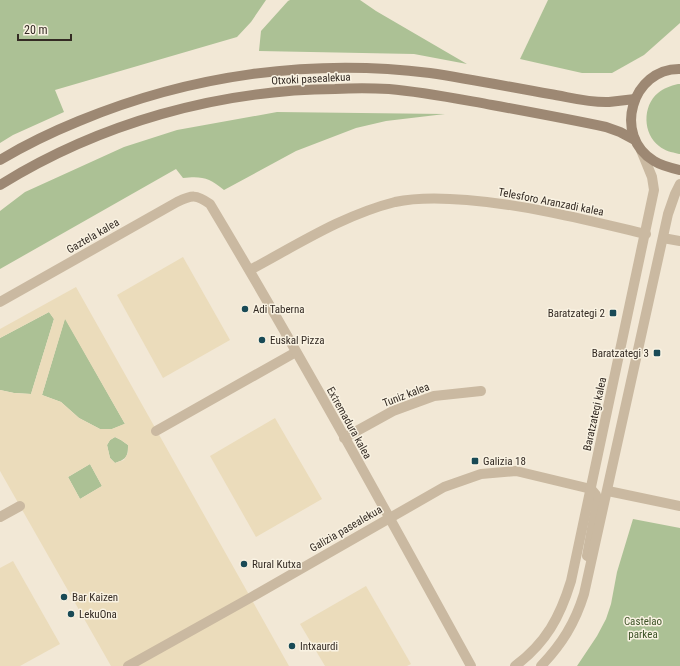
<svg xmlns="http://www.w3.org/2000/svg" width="680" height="666" font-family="'Roboto Condensed',sans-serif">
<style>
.green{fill:#acc195}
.plaza{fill:#ebdcbb;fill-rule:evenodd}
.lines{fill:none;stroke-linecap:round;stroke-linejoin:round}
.pedestrian{stroke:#cab9a1;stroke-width:10}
.minor{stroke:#cab9a1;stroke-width:10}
.secondary{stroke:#9d8873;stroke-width:10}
.poi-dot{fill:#194a56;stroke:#f9f2e2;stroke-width:1.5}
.labels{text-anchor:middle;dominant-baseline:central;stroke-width:3;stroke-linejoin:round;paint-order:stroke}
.street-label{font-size:11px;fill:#342b24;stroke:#f9f2e2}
.poi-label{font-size:11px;fill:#342b24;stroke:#f9f2e2;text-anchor:start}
.park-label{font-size:11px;fill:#3d5327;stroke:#f9f2e2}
</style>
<rect width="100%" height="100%" fill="#f2e8d6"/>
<g class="green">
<path d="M0 0H266L251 22 237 37 55 90 64 112 13 135 0 143Z"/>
<path d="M290 0H360L376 11 467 64 414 54 259 51 261 31 288 1Z"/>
<path d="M548 0H680V23L644 55 612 73H582L520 59Z"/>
<path d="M678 84H680V154H679C671 152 665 151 659 146 643 134 642 106 658 93 664 88 670 86 678 84Z"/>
<path d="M277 112 445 114 386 121 356 128 296 151 224 190C209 178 203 176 183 178L176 169 0 269V211L25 192 124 147 177 130Z"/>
<path d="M49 312 54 319 31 394 14 393 0 390V338Z"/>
<path d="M65 318 125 424 112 429H100L79 418 61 402 42 395Z"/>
<path d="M115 437 121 440 128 445C128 457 126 459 115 463L110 458 107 445 110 440Z"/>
<path d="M90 464 102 486 80 499 68 477Z"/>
<path d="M633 519 680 528V666H577L597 636 606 619 611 604 617 572Z"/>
</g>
<g class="plaza">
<path d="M183 257 230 340 163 378 117 295Z"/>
<path d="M76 287 289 666H111L0 471V390L14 393 31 394 54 319 49 312 0 338V329ZM65 319 125 424H124L112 429H100L79 418 61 402 42 395ZM115 437 121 440 128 445V453L124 460 115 463 110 458 107 445 110 440ZM90 464 102 486 80 499 68 477Z"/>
<path d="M275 418 322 499 256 537 210 456Z"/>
<path d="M13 561 60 644 20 666H0V568Z"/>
<path d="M366 586 411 664 407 666H325L300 624Z"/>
</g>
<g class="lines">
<g class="pedestrian">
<path d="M156 431 296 352"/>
<path d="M0 517 20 506"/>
</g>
<g class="minor">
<path d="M663 238 680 241"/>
<path d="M250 270C297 245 343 215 395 202 418 197 444 198 467 200 528 205 587 220 646 234"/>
<path d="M0 302 177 202C192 195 196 194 210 204 301 356 386 511 471 666"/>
<path d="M344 438 393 411 434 396 481 391"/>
<path d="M608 491 680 506"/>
<path d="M587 556 597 502 596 495 591 489"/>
<path d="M128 666 250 598 444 487 481 474 516 471 591 489"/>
<path d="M515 666C546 643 560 617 571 581L654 190 652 177 641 150"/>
<path d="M541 666C562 644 575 623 584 594L668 214 675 194 680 184"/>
</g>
<g class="secondary">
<path d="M680 69C632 68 612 136 654 161 662 166 671 168 680 170"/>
<path d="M0 160C25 145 52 132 79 121 190 75 311 58 430 73 470 79 510 87 550 94 569 97 589 103 609 102 617 101 626 100 635 99"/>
<path d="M0 185C100 123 218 90 335 89 353 88 371 88 389 89 424 92 458 99 492 105 530 112 568 119 606 127L620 132 635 140"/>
</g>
</g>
<g class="poi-dot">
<circle cx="245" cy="309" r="4"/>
<rect x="609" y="309" width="8" height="8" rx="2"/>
<circle cx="262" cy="340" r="4"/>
<rect x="653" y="349" width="8" height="8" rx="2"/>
<rect x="471" y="457" width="8" height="8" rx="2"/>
<circle cx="244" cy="564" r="4"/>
<circle cx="64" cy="597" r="4"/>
<circle cx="71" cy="614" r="4"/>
<circle cx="292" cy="646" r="4"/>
</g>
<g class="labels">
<g class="street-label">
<text transform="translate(311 79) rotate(-3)">Otxoki pasealekua</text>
<text transform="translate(551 202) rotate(11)">Telesforo Aranzadi kalea</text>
<text transform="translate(93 236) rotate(-30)">Gaztela kalea</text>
<text transform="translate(406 395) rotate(-21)">Tuniz kalea</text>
<text transform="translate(595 414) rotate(-78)">Baratzategi kalea</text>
<text transform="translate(349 423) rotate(61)">Extremadura kalea</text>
<text transform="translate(346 529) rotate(-30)">Galizia pasealekua</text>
</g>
<g class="poi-label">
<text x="253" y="309">Adi Taberna</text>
<text x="605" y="313" text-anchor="end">Baratzategi 2</text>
<text x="270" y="340">Euskal Pizza</text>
<text x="649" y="353" text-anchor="end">Baratzategi 3</text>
<text x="483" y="461">Galizia 18</text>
<text x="252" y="564">Rural Kutxa</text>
<text x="72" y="597">Bar Kaizen</text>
<text x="79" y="614">LekuOna</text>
<text x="300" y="646">Intxaurdi</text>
</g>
<g class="park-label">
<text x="643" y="621">Castelao<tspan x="643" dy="13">parkea</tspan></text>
</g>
</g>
<path d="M18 34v6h53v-6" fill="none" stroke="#342b24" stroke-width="2"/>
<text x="24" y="34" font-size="12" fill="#342b24" stroke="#f9f2e2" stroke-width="3" paint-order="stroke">20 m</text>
</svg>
